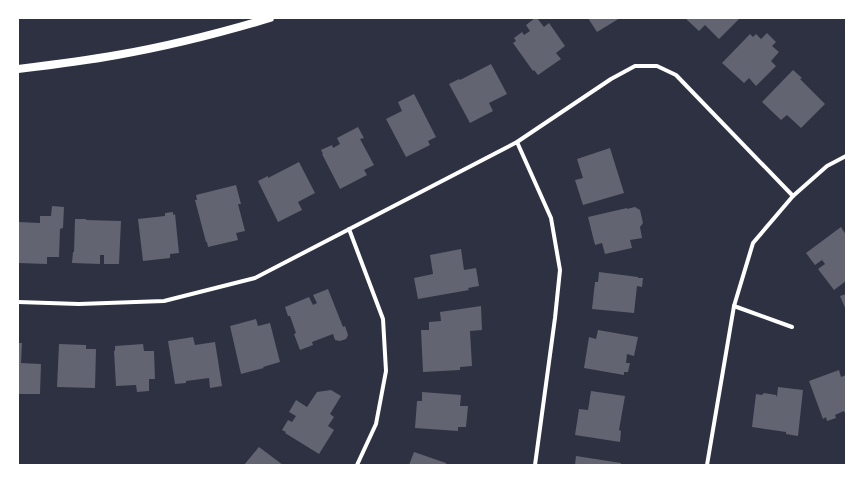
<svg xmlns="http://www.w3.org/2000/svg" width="864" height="483" font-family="Literata,serif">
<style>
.building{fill:#626471}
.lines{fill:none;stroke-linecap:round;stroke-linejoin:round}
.minor{stroke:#fff;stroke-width:4}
.secondary{stroke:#fff;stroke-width:8}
</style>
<rect width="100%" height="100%" fill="#2d3142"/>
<g class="building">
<path d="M535 18H537L544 27 549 23 565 46 556 53 561 59 538 75 534 70 533 71 513 43 516 41 514 38 522 32 524 35 530 31 526 25Z"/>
<path d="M588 18H620L597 32Z"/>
<path d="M685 18H740L719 39 705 25 699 31Z"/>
<path d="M767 33 776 42 772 46 779 52 771 61 776 66 756 86 749 78 744 83 722 63 750 34 753 37 756 34 761 39Z"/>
<path d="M491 64 507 94 489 103 493 111 470 123 449 84 459 79 460 80Z"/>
<path d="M793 70 802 78 800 79 825 104 801 128 787 115 781 120 762 102Z"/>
<path d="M414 94 436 137 428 141 430 145 406 157 386 119 402 111 398 102Z"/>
<path d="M358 127 364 138 360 139 374 165 364 170 367 175 340 189 322 154H323L321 150 332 145 333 148 340 144 337 138Z"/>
<path d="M610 148 624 193 583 205 575 180 583 178 577 159Z"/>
<path d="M299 162 315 193 298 202 302 210 278 222 258 181 268 176V178Z"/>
<path d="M236 185 241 204H238L245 231 236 233 238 240 208 247 207 242H206L195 200H197L196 195Z"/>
<path d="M52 206 64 207 63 228 60 229 59 257H47V264L18 263 19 222 40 223V216H51Z"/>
<path d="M635 207 640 210 643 223 640 227 642 238 630 240 632 248 605 254 602 243 595 245 588 217 627 208V209Z"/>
<path d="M173 212V215L175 214 179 253 170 254V258L143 261 138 219 165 216V213Z"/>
<path d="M75 219H86V220L121 221 119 264H104V255H100V264L72 263 73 252H74Z"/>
<path d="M841 227 846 235V281L834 290 818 269 825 264 822 260 815 265 806 253Z"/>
<path d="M461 249 464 270 476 268 479 286 468 288 469 290 418 299 414 278 433 274 430 255Z"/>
<path d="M599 272 638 277V278H643L642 287 637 286 634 313 592 309 595 282H598Z"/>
<path d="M328 289 343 327 345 326 348 335 346 339 340 341 335 340 333 334 312 342 313 345 300 350 294 334 296 333 290 316H288L285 307 309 297 313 305 317 303 313 295Z"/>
<path d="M846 294V310L840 296Z"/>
<path d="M481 306 482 330 470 331 472 366 460 367V370L423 372 421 330H429V322L441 321 440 312Z"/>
<path d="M256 319 258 326 270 323 280 362 263 367 264 368 241 374 230 326Z"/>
<path d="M598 330 638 337 634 356 627 354 626 363H630L628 372H624V375L584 368 589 337 596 339Z"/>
<path d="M193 337 195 345 215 342 222 386 210 388 209 378 186 381V383L175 384 168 341Z"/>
<path d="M18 343H22L21 363 41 364 40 394H18Z"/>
<path d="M59 344 86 345V349H96L95 388 57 387Z"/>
<path d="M143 344 144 351H154L155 379H149V391L137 392 136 385 116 386 114 351H115V346Z"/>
<path d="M839 370 841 377 846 375V416L844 411 835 415 836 418 827 421 826 417 823 419 809 381Z"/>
<path d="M778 387 803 390 798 436 786 434V432L752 427 756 394 762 395 764 393 776 395 777 397Z"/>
<path d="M331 390 341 396 330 414 334 417 328 426 334 430 319 454 285 433 286 432 282 430 288 420 292 422 296 416 289 412 296 400 307 407 317 392Z"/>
<path d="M591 391 625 396 619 430 621 431 620 442 575 435 579 409 588 410Z"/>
<path d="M422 392 461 395 460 406H468L466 427H458V431L415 428 417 401H422Z"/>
<path d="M259 447 283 465H244Z"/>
<path d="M414 452 446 463V465H409Z"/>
<path d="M576 456 621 463V465H575Z"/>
</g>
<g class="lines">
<g class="minor">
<path d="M517 142 551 218 560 270 555 318 535 465"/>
<path d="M349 229 383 319 386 371 376 424 357 465"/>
<path d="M18 302 79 304 164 301 255 278 517 142 611 79 635 66H657L676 75 793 196"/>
<path d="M734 306 792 327"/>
<path d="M707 465 734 306 753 243 793 196 827 166 846 156"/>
</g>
<path class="secondary" d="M18 69C51 65 84 61 117 55 169 46 220 33 270 18"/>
</g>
<rect width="864" height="483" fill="none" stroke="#ffffff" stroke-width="38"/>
</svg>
